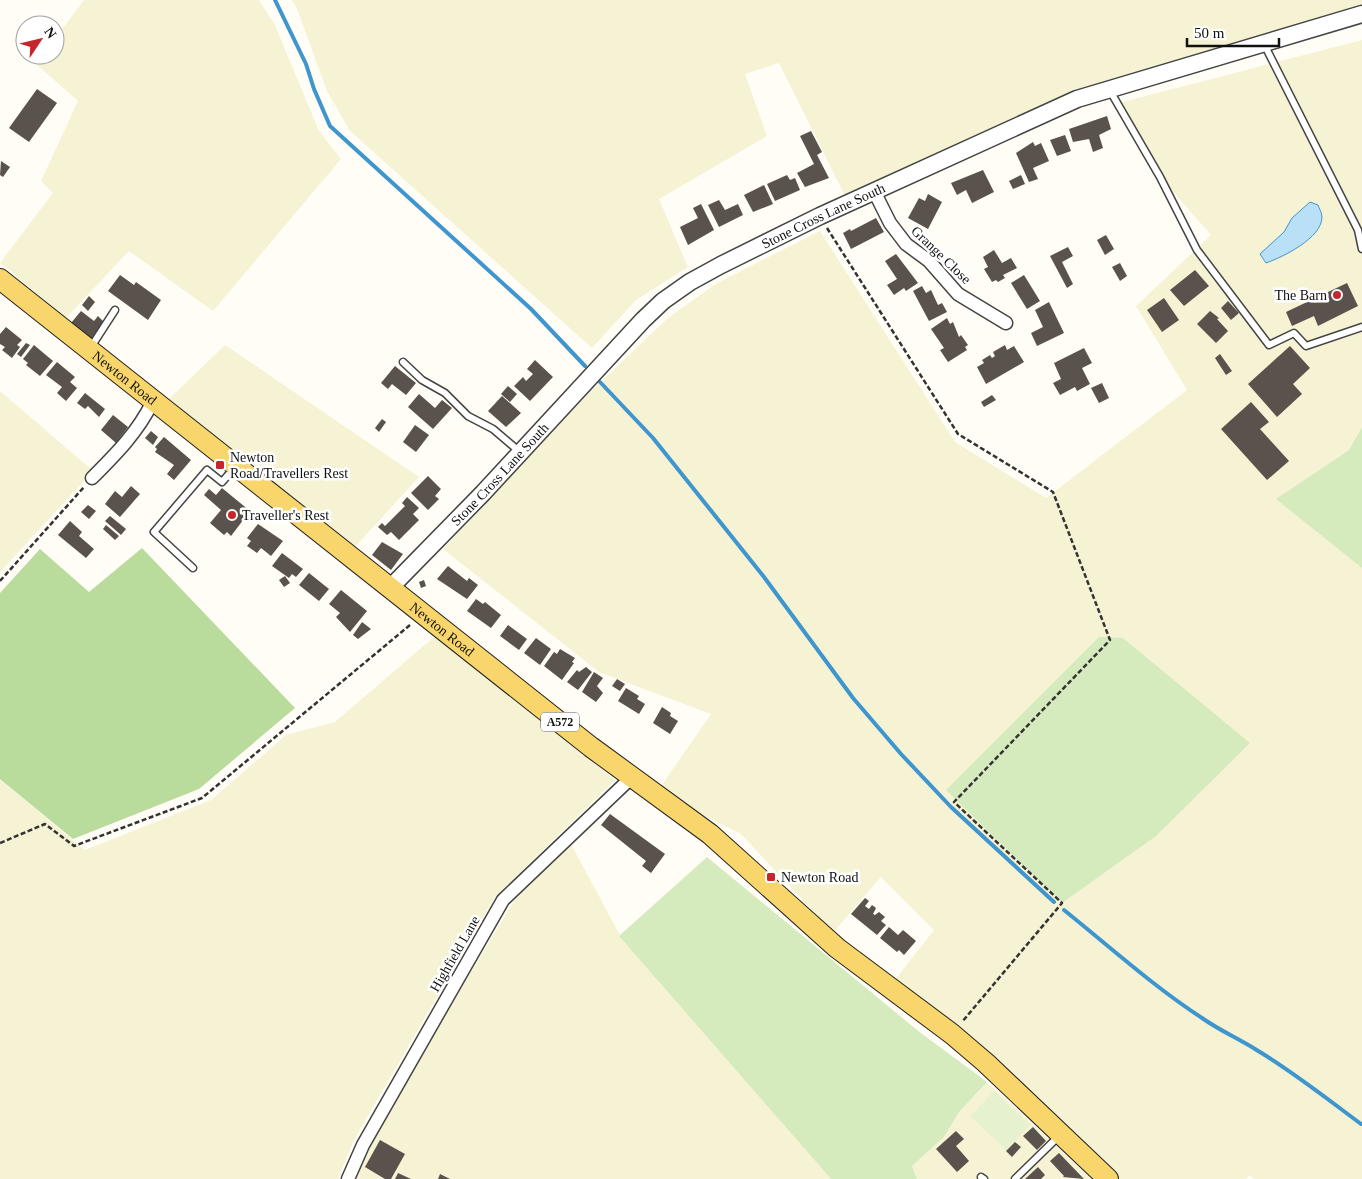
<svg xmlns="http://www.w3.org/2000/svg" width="1362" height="1179" font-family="'Times New Roman',serif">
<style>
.farmland{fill:#f6f3d4}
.green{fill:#d5ebbd}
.forest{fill:#b9dc9c}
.pitch{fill:#e6f2cf}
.water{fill:#b9e0f7;stroke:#3f96cf}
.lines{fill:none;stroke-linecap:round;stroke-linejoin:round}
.stream{stroke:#3f96cf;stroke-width:4}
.building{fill:#5a524d}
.service-casing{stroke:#444;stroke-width:9}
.minor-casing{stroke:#444;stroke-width:15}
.tertiary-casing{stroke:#444;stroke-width:19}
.primary-casing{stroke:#222;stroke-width:22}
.path{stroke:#333;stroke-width:2.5;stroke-dasharray:5 2.5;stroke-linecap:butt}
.service{stroke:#fff;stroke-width:6}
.minor{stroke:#fff;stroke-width:12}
.tertiary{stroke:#fff;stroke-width:16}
.primary{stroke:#f9d66b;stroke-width:20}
.poi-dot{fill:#c4262e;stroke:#fff;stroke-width:2}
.labels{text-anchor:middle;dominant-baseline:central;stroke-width:5;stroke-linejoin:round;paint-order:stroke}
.shield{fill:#fff;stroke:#585858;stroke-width:1}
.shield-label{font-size:12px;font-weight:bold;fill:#111}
.street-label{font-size:14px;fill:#111;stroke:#fff}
.poi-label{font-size:14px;fill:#111;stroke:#fff;text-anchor:start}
</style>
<rect width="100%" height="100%" fill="#fffdf5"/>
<g class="farmland">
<path d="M84 0H259L275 25 319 131 341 159 213 311 129 251 66 318 0 263 53 193 41 181 78 101 36 64 43 55H55V39Z"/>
<path d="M291 0H1362V6L1079 97 850 206 779 63 745 74 767 136 659 199 688 267 636 300 592 348 350 131 327 91 296 6Z"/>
<path d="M1362 40V427L1349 450 1277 499 1362 568V1179H1254L1250 1175 1246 1179H1117L893 982 934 930 881 877 833 933 741 834 657 792 711 714 599 672 443 549 589 393 668 318 717 283 820 231 955 442 1046 498 1187 390 1136 306 1211 235 1160 177 1115 104Z"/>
<path d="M225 345 419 477 355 547 169 399Z"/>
<path d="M0 391 93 471 0 572Z"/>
<path d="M435 636 615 780 495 897 354 1140 338 1179H0V779L85 850 211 800 286 735 335 722Z"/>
<path d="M571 844 622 939 831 1179H355L374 1133 515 899Z"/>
<path d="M987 1082 1092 1179H917L912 1166 944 1137 959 1112Z"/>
</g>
<g class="green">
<path d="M1362 427V568L1276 499 1349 450Z"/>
<path d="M1099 637 1123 638 1250 743 1156 836 1062 903 946 790Z"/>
<path d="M707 857 917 1030 987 1082 959 1112 944 1137 912 1166 917 1179H831L619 936Z"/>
</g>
<path class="forest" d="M142 548 295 708 199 789 73 839 0 779V593L40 549 89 592Z"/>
<path class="pitch" d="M994 1091 1030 1125 1006 1150 970 1116Z"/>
<path class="water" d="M1310 202 1318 205C1319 208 1322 213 1322 217 1322 238 1283 257 1266 263L1260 254 1284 232 1292 218Z"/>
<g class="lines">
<g class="stream">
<path d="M275 0 306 64 314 89 330 126 531 309 585 366"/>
<path d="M600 382 653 438 764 577 853 698 901 754 951 807 1054 902"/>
<path d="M1064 910C1110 947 1153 986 1202 1018 1219 1030 1237 1038 1255 1049 1292 1071 1326 1098 1361 1124"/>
</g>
</g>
<g class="building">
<path d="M37 89 57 103 29 142 9 128Z"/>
<path d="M1107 116 1111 129 1099 135 1103 148 1093 152 1089 139 1073 142 1069 129Z"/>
<path d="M811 131 822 152 817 155 829 178 805 187 797 173 814 164 800 136Z"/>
<path d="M1065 135 1071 151 1057 156 1050 140Z"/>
<path d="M1033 142 1035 146 1041 143 1049 161 1033 168 1038 179 1029 182 1016 153Z"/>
<path d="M1 161 10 167 3 177 0 175Z"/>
<path d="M983 170 994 192 972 203 966 190 957 195 951 183Z"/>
<path d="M787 175 790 180 795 178 800 190 775 201 767 184Z"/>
<path d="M1021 175 1025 184 1013 189 1009 181Z"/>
<path d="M764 185 773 204 753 212 744 195Z"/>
<path d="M928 194 942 202 928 229 908 218 919 198 925 201Z"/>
<path d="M719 200 725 210 738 204 743 215 719 227 708 205Z"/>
<path d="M701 204 714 230 688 245 680 227 698 218 693 208Z"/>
<path d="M876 218 884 232 851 249 843 233 850 229 851 231Z"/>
<path d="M1106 235 1114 249 1105 255 1097 240Z"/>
<path d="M1068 247 1073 256 1062 262 1073 284 1067 288 1050 256Z"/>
<path d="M994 250 1002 263 1011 258 1017 268 1003 275 1005 278 998 282 996 280 992 282 984 269 988 267 983 257Z"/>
<path d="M896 254 918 283 906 291 904 288 894 295 887 285 897 279 885 261Z"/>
<path d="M1120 263 1127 276 1120 281 1112 267Z"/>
<path d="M1195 270 1209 286 1184 306 1170 290Z"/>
<path d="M120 275 134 285 136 282 161 300 148 320 108 291Z"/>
<path d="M1024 275 1040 301 1027 309 1011 283Z"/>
<path d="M1347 283 1358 306 1318 326 1314 316 1292 326 1286 312Z"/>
<path d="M922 286 926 293 931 290 938 305 942 303 947 312 929 321 913 291Z"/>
<path d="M89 296 95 302 88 311 82 305Z"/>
<path d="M1164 298 1179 320 1162 332 1147 310Z"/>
<path d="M1228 301 1239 313 1231 320 1221 308Z"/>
<path d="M1049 302 1064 333 1037 346 1031 333 1043 327 1035 310Z"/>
<path d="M81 311 94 321 98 316 104 322 92 340 71 323Z"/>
<path d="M1210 311 1219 318 1217 319 1228 331 1216 343 1197 324Z"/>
<path d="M947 318 950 324 953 322 959 337 961 335 968 345 965 347 967 350 948 362 940 350 944 348 931 329Z"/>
<path d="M6 327 22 340 17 345 20 347 12 358 2 350 5 347 0 344V334Z"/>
<path d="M26 343 30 345 21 357 17 354Z"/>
<path d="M34 345 53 361 40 376 26 365 28 363 23 359Z"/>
<path d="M1005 345 1007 350 1014 346 1024 362 986 384 977 367 984 363 982 360 990 355 992 358 995 356 993 352Z"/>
<path d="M1290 346 1310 368 1293 384 1302 394 1277 417 1248 384Z"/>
<path d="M1084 348 1092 363 1082 368 1090 384 1077 391 1075 387 1060 395 1053 383 1061 379 1054 363Z"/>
<path d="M1220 354 1232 371 1226 375 1215 358Z"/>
<path d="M535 360 553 377 530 401 514 386 523 377 526 381 533 374 527 369Z"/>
<path d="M57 362 75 377 70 382 77 388 66 401 57 393 62 387 46 375Z"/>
<path d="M395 366 416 383 406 395 392 384 388 389 381 383Z"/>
<path d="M1102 383 1109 398 1099 403 1091 388Z"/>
<path d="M508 386 517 394 510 402 501 394Z"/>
<path d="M85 393 105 409 99 417 88 406 85 409 77 403Z"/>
<path d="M419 394 435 408 442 400 452 408 433 429 408 407Z"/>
<path d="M992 395 996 400 984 407 981 402Z"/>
<path d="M502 396 521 413 506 427 488 411Z"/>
<path d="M1251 402 1269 422 1260 429 1289 461 1267 480 1221 429Z"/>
<path d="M113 415 128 427 116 443 101 430Z"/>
<path d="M382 419 386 422 379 432 375 428Z"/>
<path d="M415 425 429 435 416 452 403 442Z"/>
<path d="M151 431 158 437 153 445 145 438Z"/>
<path d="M164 437 191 460 174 480 167 474 174 465 155 452 157 449 155 447Z"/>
<path d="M428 476 441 489 435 496 439 499 428 510 411 493Z"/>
<path d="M131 486 140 494 120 517 105 504 115 491 122 497Z"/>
<path d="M222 488 250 511 231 536 227 532 224 535 210 523 221 510 204 495 209 489 216 495Z"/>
<path d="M407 497 419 508 413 514 419 520 399 540 391 532 387 535 378 527 382 523 385 526 405 506 402 503Z"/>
<path d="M88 505 96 511 89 519 81 512Z"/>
<path d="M110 516 126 529 121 535 105 521Z"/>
<path d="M70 521 82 532 79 536 94 549 86 558 58 535Z"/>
<path d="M258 524 283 541 271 556 261 548 257 553 247 546 251 541 247 538Z"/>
<path d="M106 525 119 536 115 540 103 529Z"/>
<path d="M382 542 403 554 391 570 372 555Z"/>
<path d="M282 553 303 569 296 577 292 574 289 578 272 566Z"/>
<path d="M448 566 467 581 469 578 478 585 467 599 437 579Z"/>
<path d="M309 573 329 589 319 601 299 585Z"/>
<path d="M285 576 290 583 284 587 279 580Z"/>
<path d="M424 580 426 586 421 588 419 582Z"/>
<path d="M341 590 367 611 350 632 336 617 340 613 329 604Z"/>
<path d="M476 599 483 604 485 602 501 615 491 628 467 611Z"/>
<path d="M362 622 371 629 358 639 353 635Z"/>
<path d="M508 625 527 639 519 650 500 636Z"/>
<path d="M536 638 551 649 540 665 524 653Z"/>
<path d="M560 649 575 658 572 662 574 663 562 680 544 666 554 652 557 654Z"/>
<path d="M586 667 592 672 578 690 567 682 577 670 579 672Z"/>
<path d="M594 672 603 678 597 686 603 693 596 702 582 692Z"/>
<path d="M617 679 625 684 620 691 612 686Z"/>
<path d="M626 688 639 696 637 699 645 704 639 714 618 701Z"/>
<path d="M662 707 671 713 670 716 678 721 670 734 653 723Z"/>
<path d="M610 814 665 854 651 873 642 866 646 861 601 825Z"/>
<path d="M865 898 869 901 865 906 869 909 872 905 876 908 873 914 875 915 879 912 885 917 881 921 886 925 877 935 851 914Z"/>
<path d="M889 927 898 935 903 930 916 941 904 955 899 950 897 952 880 938Z"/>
<path d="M1033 1127 1046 1141 1037 1150 1023 1136Z"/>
<path d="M956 1131 964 1139 956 1146 969 1161 957 1172 936 1149Z"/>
<path d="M380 1140 405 1154 391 1179H385L365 1167Z"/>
<path d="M1015 1142 1021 1147 1012 1157 1006 1151Z"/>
<path d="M1059 1153 1084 1179 1063 1177 1064 1176 1050 1161Z"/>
<path d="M1038 1167 1045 1175 1041 1179H1025Z"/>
<path d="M398 1173 411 1179H395Z"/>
<path d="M440 1174 450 1179H438Z"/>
</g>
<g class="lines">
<defs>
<g id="service">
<path d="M1264 44 1358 230 1362 249"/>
<path d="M1109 89 1160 177 1197 250 1269 345 1294 333 1306 346 1362 327"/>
<path d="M91 347 115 310"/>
<path d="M403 362 422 380 445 393 468 416 493 429 520 452"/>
<path d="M193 568 154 532 207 470 222 482 235 467"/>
<path d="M981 1177 984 1179"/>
<path d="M1015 1179 1059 1136"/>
</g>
<g id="minor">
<path d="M874 191 890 223 906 244 929 261 958 294 1006 323"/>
<path d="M92 478C116 454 138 432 153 401"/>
<path d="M348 1179 363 1145 503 900 632 777"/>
</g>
<g id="tertiary">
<path id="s1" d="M390 588 483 493 643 320 663 301 690 282 721 265 820 216 1077 99 1362 14"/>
</g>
<g id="primary">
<path id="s2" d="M0 279 591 747 710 834 837 948 952 1034 986 1063 1108 1179"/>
</g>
</defs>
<use href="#service" class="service-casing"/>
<use href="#minor" class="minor-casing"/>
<use href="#tertiary" class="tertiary-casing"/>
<use href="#primary" class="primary-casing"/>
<g class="path">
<path d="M827 228 958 434 1053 492 1110 640 954 802 1062 903 962 1022"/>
<path d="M0 581 84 487"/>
<path d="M0 843 45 824 74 846 202 798 410 625"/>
</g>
<use href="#service" class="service"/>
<use href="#minor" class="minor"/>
<use href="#tertiary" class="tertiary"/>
<use href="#primary" class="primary"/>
</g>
<g class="poi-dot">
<circle cx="1337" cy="295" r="5"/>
<rect x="215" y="460" width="10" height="10" rx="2.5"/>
<circle cx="232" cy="515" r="5"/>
<rect x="766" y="872" width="10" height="10" rx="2.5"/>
</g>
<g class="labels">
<rect class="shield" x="541" y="712.5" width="38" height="19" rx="4"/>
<g class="shield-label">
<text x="560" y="722">A572</text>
</g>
<g class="street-label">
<text stroke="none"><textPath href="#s1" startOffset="578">Stone Cross Lane South</textPath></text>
<text transform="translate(941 255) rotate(44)">Grange Close</text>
<text stroke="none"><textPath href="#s2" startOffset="159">Newton Road</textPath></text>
<text stroke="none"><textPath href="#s1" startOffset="158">Stone Cross Lane South</textPath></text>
<text stroke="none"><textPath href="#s2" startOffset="564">Newton Road</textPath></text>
<text transform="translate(455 954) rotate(-60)">Highfield Lane</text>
</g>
<g class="poi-label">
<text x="1327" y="295" text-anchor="end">The Barn</text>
<text x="230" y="457">Newton<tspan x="230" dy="16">Road/Travellers Rest</tspan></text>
<text x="242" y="515">Traveller's Rest</text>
<text x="781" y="877">Newton Road</text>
</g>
</g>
<g transform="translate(40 40) rotate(55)"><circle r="24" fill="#ffffff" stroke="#a0a0a0"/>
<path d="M0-4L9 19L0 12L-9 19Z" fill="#c4262e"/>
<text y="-8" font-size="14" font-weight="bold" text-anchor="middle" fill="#111111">N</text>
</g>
<path d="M1187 38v8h92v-8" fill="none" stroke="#111111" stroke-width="2.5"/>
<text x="1194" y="38" font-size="15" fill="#111111" stroke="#ffffff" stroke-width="4" paint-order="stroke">50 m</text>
</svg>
